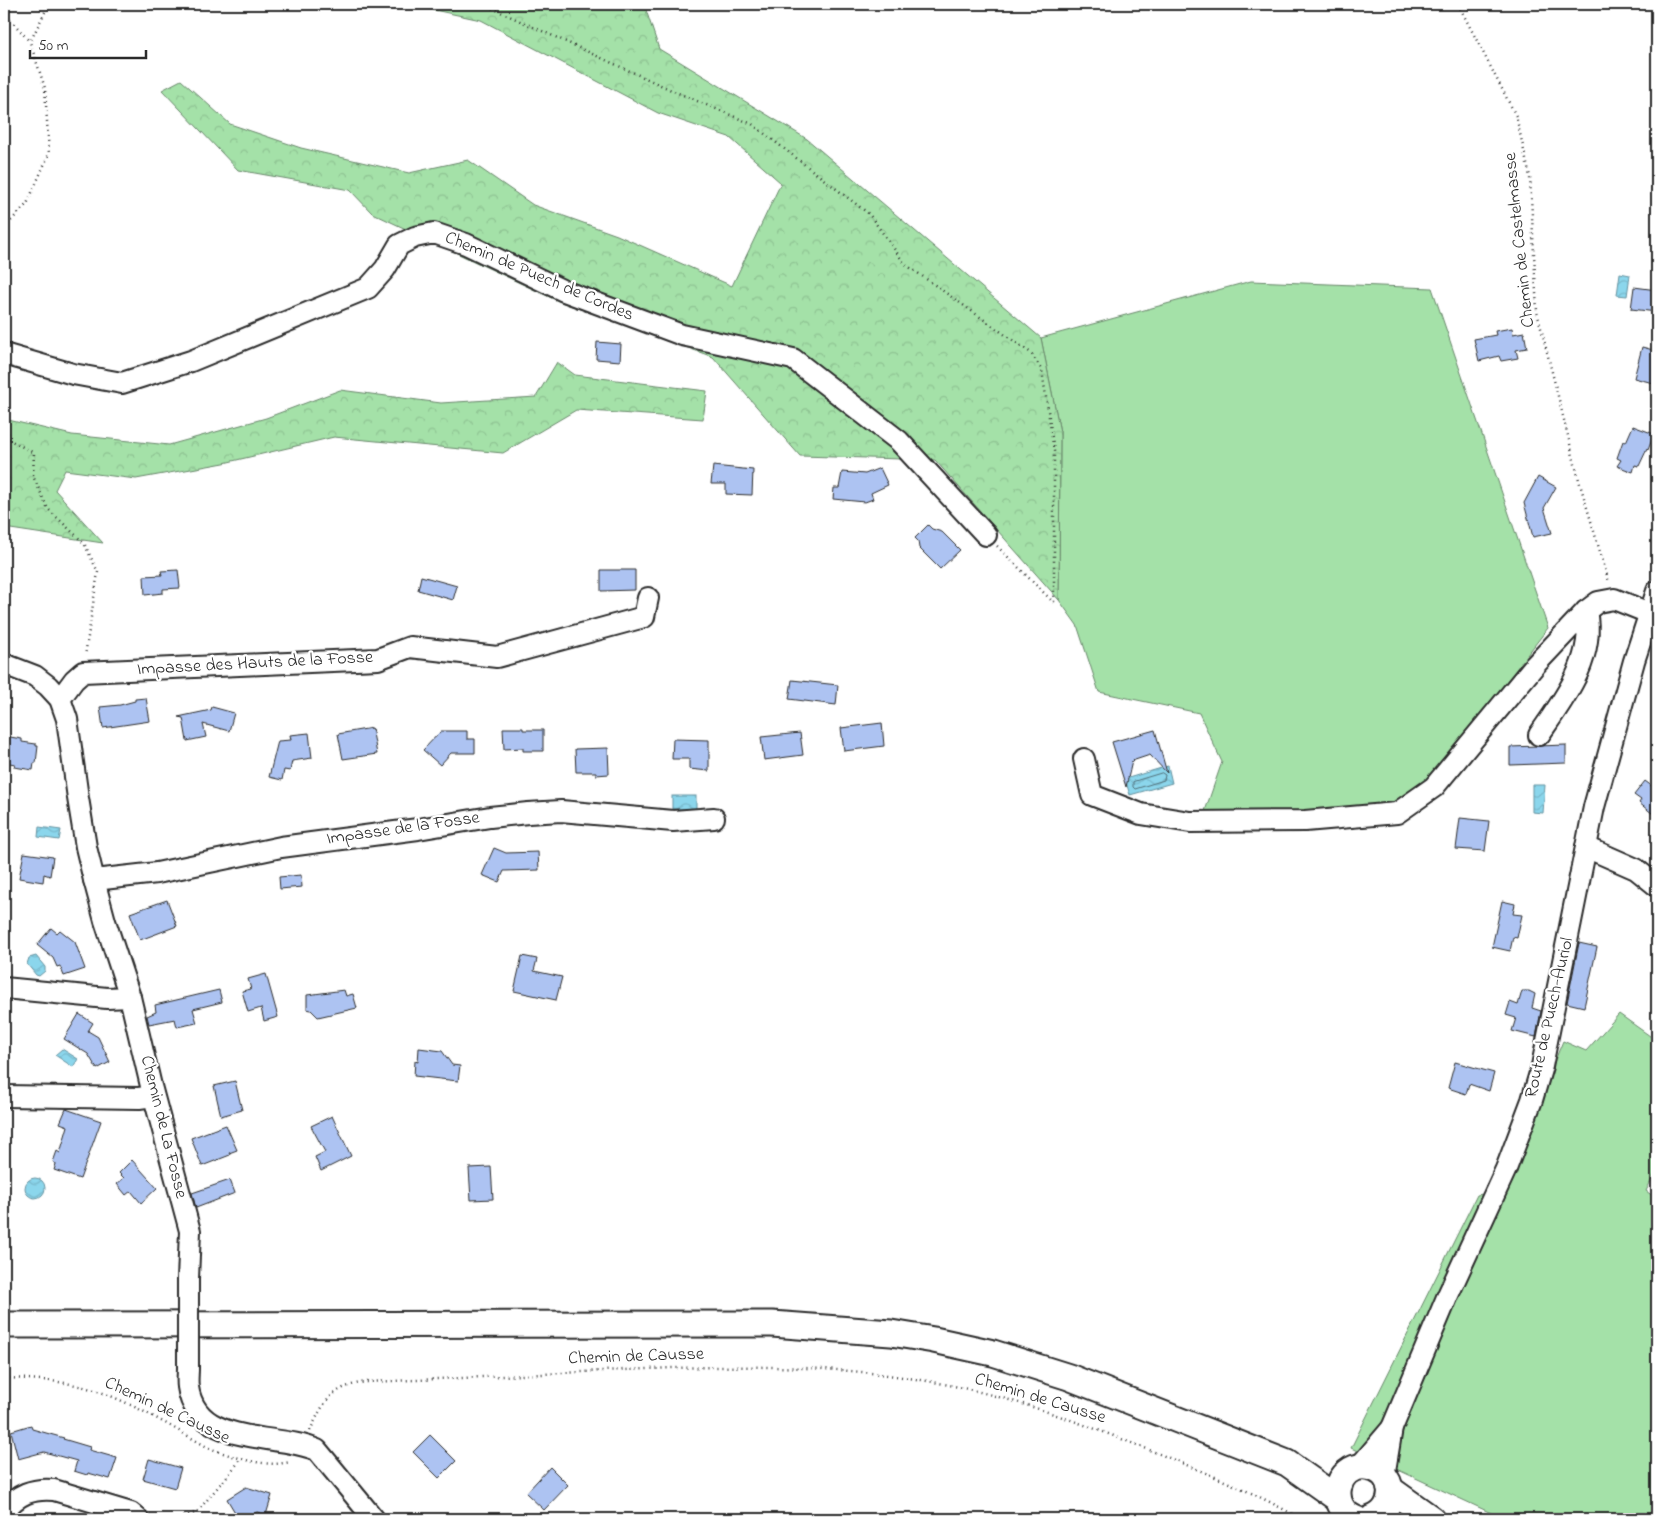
<svg xmlns="http://www.w3.org/2000/svg" width="1661" height="1523" font-family="'Indie Flower',sans-serif">
<style>
.grass{fill:#a4e1a8;stroke:#68866a}
.forest{fill:url(#forest-crowns);stroke:#68866a}
.water{fill:url(#water-waves);stroke:#65929f}
.lines{fill:none;stroke-linecap:round;stroke-linejoin:round}
.shore{stroke:#516f78;stroke-width:1}
.building{fill:#adc3f2;stroke:#2b2b2b}
.minor-casing{stroke:#2b2b2b;stroke-width:24}
.major-casing{stroke:#2b2b2b;stroke-width:29}
.path{stroke:#2b2b2b;stroke-width:2.5;stroke-dasharray:1 4;stroke-linecap:butt}
.minor{stroke:#fff;stroke-width:20}
.major{stroke:#fff;stroke-width:25}
.minor-bridge-casing{stroke:#2b2b2b;stroke-width:24;stroke-linecap:butt}
.minor-bridge{stroke:#fff;stroke-width:20}
.labels{text-anchor:middle;dominant-baseline:central;stroke-width:4.5;stroke-linejoin:round;paint-order:stroke}
.street-label{font-size:18px;fill:#2b2b2b;stroke:#fff}
</style>
<defs>
<pattern id="forest-crowns" width="20" height="18" patternUnits="userSpaceOnUse" patternTransform="scale(1.25)"><rect width="20" height="18" fill="#a4e1a8"/><path d="M2 6a3 3 0 1 1 6 0M12 15a3 3 0 1 1 6 0" fill="none" stroke="#8dc191"/></pattern>
<pattern id="water-waves" width="16" height="10" patternUnits="userSpaceOnUse" patternTransform="scale(1.25)"><rect width="16" height="10" fill="#8bd6ec"/><path d="M0 5q4-4 8 0t8 0" fill="none" stroke="#78b8cb"/></pattern>
</defs>
<rect width="100%" height="100%" fill="#fff"/>
<filter id="ink" filterUnits="userSpaceOnUse"><feTurbulence type="fractalNoise" baseFrequency=".02" numOctaves="2"/><feDisplacementMap in="SourceGraphic" scale="10" xChannelSelector="R" yChannelSelector="G"/><feConvolveMatrix kernelMatrix="1 2 1 2 8 2 1 2 1" color-interpolation-filters="sRGB"/></filter>
<g filter="url(#ink)">
<g class="grass">
<path d="M1251 281 1432 288 1548 628 1434 775 1392 807 1204 814 1222 762 1199 713 1099 692 1077 625 1059 600 1060 432 1041 338Z"/>
<path d="M1619 1014 1657 1041V1169L1646 1191 1657 1199V1519H1504L1351 1448 1477 1195 1500 1191 1563 1041 1586 1051Z"/>
</g>
<g class="forest">
<path d="M406 4H644L659 49 807 139 1041 338 1060 432 1059 600 935 460 800 456 713 357 558 301 372 213 350 190 238 170 162 90 181 80 230 124 301 148 409 173 468 160 533 205 617 235 732 286 781 183 729 137 658 113 481 20Z"/>
<path d="M557 362 575 375 707 391 703 419 576 410 503 453 334 437 224 463 136 479 65 470 55 490 103 543 4 528V419L72 435 169 445 266 418 340 390 441 403 536 397Z"/>
</g>
<g class="water">
<path d="M1620 273 1630 275 1627 296 1617 295Z"/>
<path d="M1168 766 1172 783 1130 795 1125 779Z"/>
<path d="M1532 785H1545L1543 813 1532 812Z"/>
<rect x="672" y="796" width="24" height="13"/>
<path d="M39 827 61 830 59 840 38 837Z"/>
<path d="M36 956 45 967V971L39 976 36 975 27 964 29 958Z"/>
<path d="M62 1049 78 1059 73 1067 55 1055Z"/>
<circle cx="35" cy="1188" r="10"/>
</g>
<g class="lines">
<path class="shore" d="M1162 773 1165 775 1164 780 1135 789 1133 787V782Z"/>
</g>
<g class="building">
<path d="M1634 287 1657 290V312L1631 309Z"/>
<path d="M1512 328 1513 334 1524 332 1527 348 1516 350 1518 358 1501 361 1499 356 1479 361 1474 339 1496 335 1495 331Z"/>
<path d="M597 342 621 344 620 361 596 359Z"/>
<path d="M1642 347 1657 351V384L1634 378Z"/>
<path d="M1633 426 1654 434 1648 450 1647 449 1639 466 1635 465 1633 472 1617 466 1621 460 1617 458 1623 441 1626 442Z"/>
<path d="M713 466 753 470 752 495 726 494V484H711Z"/>
<path d="M880 468 888 485 871 493 873 499 865 502 833 499 834 488H839L842 472 865 474Z"/>
<path d="M1538 477 1556 487 1544 508 1552 533 1533 537 1524 503Z"/>
<path d="M928 525 932 529 942 532 960 550 940 569 919 548 918 541 915 538Z"/>
<path d="M178 570 180 588 163 589V593L145 595 144 576 162 575 161 571Z"/>
<path d="M601 570H635V590L601 591Z"/>
<path d="M421 576 457 586 453 600 418 590Z"/>
<path d="M792 680 838 685 836 705 789 699Z"/>
<path d="M146 698 150 721 103 728 100 707 120 705 135 701V699Z"/>
<path d="M212 707 234 713 229 731 203 724 206 737 187 741 183 718 178 717 211 710Z"/>
<path d="M882 723 884 746 844 751 841 728Z"/>
<path d="M372 728 377 754 343 759 338 734Z"/>
<path d="M503 728H523V730H543V751H523V748L504 749Z"/>
<path d="M1155 730 1167 773 1150 755 1132 761 1126 787 1112 742Z"/>
<path d="M441 731H467V739H475V753H451L440 765 423 750Z"/>
<path d="M309 733 312 758 292 761 290 771 284 770 282 780 269 777 278 741 291 740 290 735Z"/>
<path d="M800 733 803 755 764 760 761 737Z"/>
<path d="M4 736 22 739V742L36 744V746H38L36 763H34L33 770 14 767 15 764 4 762Z"/>
<path d="M673 739 709 740V771L689 769V759H672Z"/>
<path d="M1566 745V763L1510 765V747Z"/>
<path d="M608 748 609 774 596 775V772H576L575 749Z"/>
<path d="M1645 781 1657 790V817L1639 803 1641 800 1634 795Z"/>
<path d="M1460 818 1489 821 1485 851 1456 849Z"/>
<path d="M494 848 506 853 538 852 539 870 504 871 499 882 482 875Z"/>
<path d="M24 853 53 857 50 876 44 874 43 882 19 878Z"/>
<path d="M301 875 302 887 280 889 279 877Z"/>
<path d="M167 900 177 926 140 940 130 913Z"/>
<path d="M1502 901 1515 904 1513 914 1522 915 1517 938 1513 937 1510 951 1492 947Z"/>
<path d="M51 928 57 933 60 930 75 942 85 969 64 976 60 966 57 967 53 958 37 945Z"/>
<path d="M1579 943 1597 947 1584 1007 1567 1003Z"/>
<path d="M522 956 537 959 534 971 562 977 556 1000 514 991Z"/>
<path d="M266 974 278 1017 264 1021 261 1008 248 1012 242 991 251 989 248 979Z"/>
<path d="M219 990 222 1002 193 1009 197 1023 177 1027 175 1019 149 1024 147 1016 156 1012 155 1005Z"/>
<path d="M344 990 346 996 353 994 357 1008 318 1017 311 1010 307 1009V995Z"/>
<path d="M1522 991H1529L1535 994 1532 1008 1541 1011 1536 1037 1512 1031 1516 1018 1506 1015 1510 1002 1518 1005Z"/>
<path d="M79 1014 93 1023 88 1031 98 1037 110 1062 97 1069 88 1054 64 1039Z"/>
<path d="M419 1048 442 1051 452 1065 460 1066 458 1081 414 1076 415 1061 418 1062Z"/>
<path d="M1455 1062 1494 1073 1489 1091 1469 1084 1466 1094 1448 1088Z"/>
<path d="M235 1081 242 1110 221 1116 214 1086Z"/>
<path d="M66 1109 101 1121 80 1179 54 1170 56 1164 53 1162 57 1151 60 1153 68 1126 60 1123Z"/>
<path d="M332 1116 351 1156 321 1171 315 1157 325 1152 311 1126Z"/>
<path d="M226 1125 237 1150 229 1153 230 1155 202 1166 191 1138Z"/>
<path d="M132 1160 157 1188 141 1203 131 1191 126 1195 117 1184 124 1178 119 1173Z"/>
<path d="M491 1167 493 1199 471 1200 469 1168Z"/>
<path d="M230 1180 235 1193 196 1208 192 1193Z"/>
<path d="M31 1425 32 1429 64 1438 63 1439 90 1447 89 1450 117 1458 110 1479 88 1473 87 1475 74 1471 77 1461 44 1452 18 1459 11 1431Z"/>
<path d="M430 1435 456 1461 439 1478 413 1452Z"/>
<path d="M149 1459 181 1468 175 1488 143 1479Z"/>
<path d="M550 1467 568 1485 544 1510 526 1493Z"/>
<path d="M246 1487 272 1495 266 1515 257 1512 246 1519H239L227 1499Z"/>
</g>
<g class="lines">
<defs>
<g id="minor">
<path d="M4 354 73 374 122 383 191 361 368 288 385 269 399 245 415 237 434 233 466 244 564 291 682 335 793 359 899 441 986 535"/>
<path d="M4 664 35 676 48 686 60 699 67 719 78 798 86 847 94 880 105 921 130 997 151 1086 190 1231 188 1279"/>
<path d="M60 699 74 680 83 672 378 659 410 647 497 657 644 617 648 598"/>
<path d="M1539 735C1564 699 1596 658 1586 611"/>
<path d="M1084 759 1092 795 1141 814 1190 822 1305 821 1397 813 1434 787 1535 665 1586 611 1598 602 1614 599 1649 613"/>
<path d="M1586 847 1636 869 1657 886"/>
<path d="M94 880 157 873 281 847 418 829 490 817 528 813 561 811 673 821 714 818"/>
<path d="M4 988 107 998 130 997"/>
<path d="M4 1096 139 1098 153 1096"/>
<path d="M188 1368C188 1374 187 1381 188 1387 196 1447 276 1432 317 1450L374 1519"/>
<path d="M1358 1468 1392 1428"/>
<path d="M1384 1477 1392 1428 1448 1295 1506 1169 1532 1100 1542 1066 1594 807 1634 661 1657 591"/>
<path d="M4 1511C18 1494 32 1488 54 1490L131 1513 138 1519"/>
</g>
<g id="major">
<path d="M4 1325 772 1324 891 1333 934 1340 993 1353 1069 1377 1287 1463 1338 1499"/>
<path d="M1390 1489 1432 1519"/>
<path d="M1356 1519C1327 1508 1335 1464 1366 1467 1396 1470 1399 1509 1371 1519"/>
</g>
</defs>
<use href="#minor" class="minor-casing"/>
<use href="#major" class="major-casing"/>
<g class="path">
<path d="M483 4 678 93 752 124 869 214 905 264 1031 353 1042 370 1054 451V603"/>
<path d="M1458 4 1516 116 1530 177 1537 312 1580 484 1609 582"/>
<path d="M4 12 30 42"/>
<path d="M4 228 27 204 49 154 45 88 30 42 49 4"/>
<path d="M4 437 34 453 33 476 48 509 84 543 98 572 85 656"/>
<path d="M997 546 1054 603"/>
<path d="M4 1378C37 1379 71 1381 103 1393 140 1407 175 1429 209 1448 234 1457 264 1468 290 1462"/>
<path d="M310 1431C324 1401 331 1387 366 1382 445 1379 524 1375 603 1371 709 1366 816 1362 921 1380 999 1392 1074 1420 1147 1449 1199 1470 1253 1491 1301 1519"/>
<path d="M179 1519 197 1512 238 1463 240 1458"/>
</g>
<use href="#minor" class="minor"/>
<use href="#major" class="major"/>
<defs>
<path id="minor-bridge" d="M188 1279V1368"/>
</defs>
<use href="#minor-bridge" class="minor-bridge-casing"/>
<use href="#minor-bridge" class="minor-bridge"/>
</g>
</g>
<g class="labels">
<g class="street-label">
<text transform="translate(1520 240) rotate(-96)">Chemin de Castelmasse</text>
<text transform="translate(539 277) rotate(23)">Chemin de Puech de Cordes</text>
<text transform="translate(255 664) rotate(-3)">Impasse des Hauts de la Fosse</text>
<text transform="translate(403 829) rotate(-8)">Impasse de la Fosse</text>
<text transform="translate(1550 1018) rotate(-77)">Route de Puech-Auriol</text>
<text transform="translate(163 1127) rotate(76)">Chemin de La Fosse</text>
<text transform="translate(636 1357) rotate(-2)">Chemin de Causse</text>
<text transform="translate(1040 1399) rotate(17)">Chemin de Causse</text>
<text transform="translate(167 1411) rotate(25)">Chemin de Causse</text>
</g>
</g>
<rect width="1661" height="1523" fill="none" stroke="#fff" stroke-width="20"/>
<rect x="10" y="10" width="1641" height="1503" fill="none" stroke="#2b2b2b" stroke-width="2" filter="url(#ink)"/>
<path d="M30 50v8h116v-8" fill="none" stroke="#2b2b2b" stroke-width="2.5"/>
<text x="38" y="50" font-size="15" fill="#2b2b2b" stroke="#ffffff" stroke-width="4" paint-order="stroke">50 m</text>
</svg>
